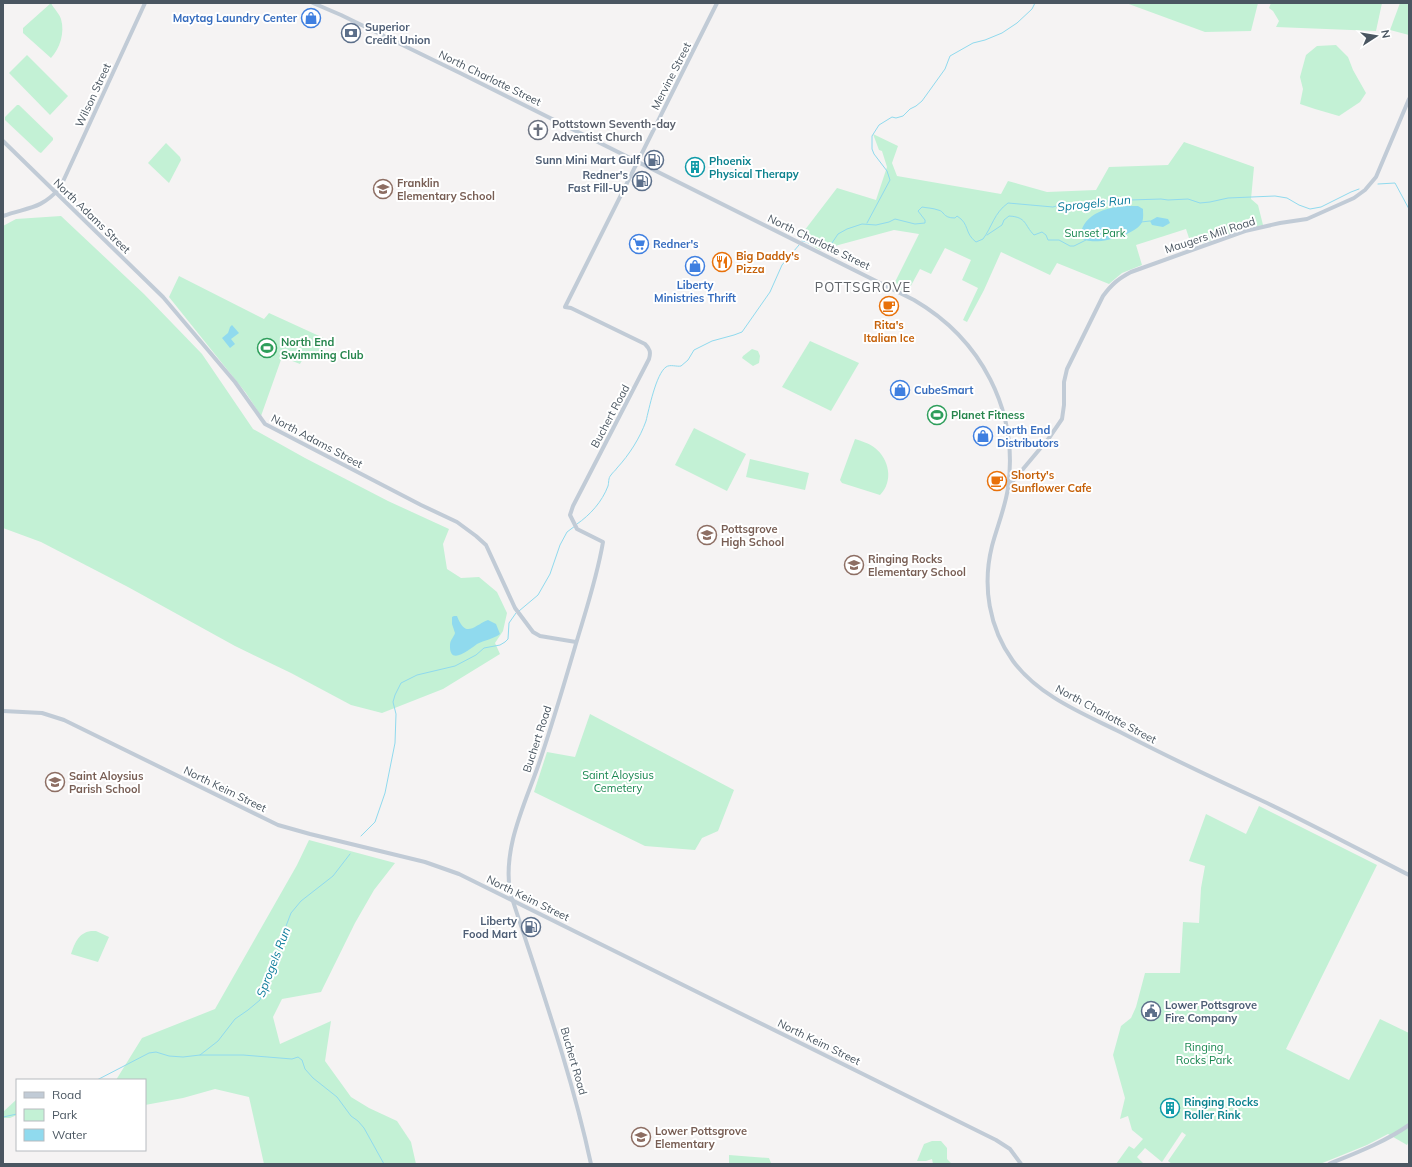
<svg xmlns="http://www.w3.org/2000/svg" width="1412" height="1167" font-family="Mulish,sans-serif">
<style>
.green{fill:#c3f1d5}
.water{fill:#90daee}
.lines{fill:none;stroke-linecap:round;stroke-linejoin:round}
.stream{stroke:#90daee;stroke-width:1}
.secondary{stroke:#c1cbd6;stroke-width:4}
.labels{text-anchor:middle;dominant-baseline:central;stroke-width:4;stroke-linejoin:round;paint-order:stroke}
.shop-label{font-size:11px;font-weight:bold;fill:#366cbe;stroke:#fff;text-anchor:start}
.service-label{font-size:11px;font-weight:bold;fill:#4e5e75;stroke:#fff;text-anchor:end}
.street-label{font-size:11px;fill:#4a5661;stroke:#fff}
.worship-label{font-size:11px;font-weight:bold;fill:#5b616d;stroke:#fff;text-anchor:start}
.culture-label{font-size:11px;font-weight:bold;fill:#0d838f;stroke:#fff;text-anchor:start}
.education-label{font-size:11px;font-weight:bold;fill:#785e54;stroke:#fff;text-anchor:start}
.park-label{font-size:11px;fill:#17864f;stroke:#fff}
.food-label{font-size:11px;font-weight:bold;fill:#c56008;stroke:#fff;text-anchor:start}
.leisure-label{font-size:11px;font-weight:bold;fill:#27864d;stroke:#fff;text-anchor:start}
.water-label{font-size:12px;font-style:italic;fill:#0c7c9b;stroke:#fff}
.quarter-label{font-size:13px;letter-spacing:1px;fill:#5f6368;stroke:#fff}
</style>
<rect width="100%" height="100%" fill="#f5f3f3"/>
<g class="green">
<path d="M51 3C54 9 59 13 61 19 65 33 60 48 51 58L23 33V28Z"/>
<path d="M1126 3H1258L1251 31 1205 32Z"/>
<path d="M1271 3H1382L1376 31 1276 27 1279 21 1273 11 1269 8Z"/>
<path d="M1400 3H1409V35L1390 30Z"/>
<path d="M1336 45 1348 57 1353 70 1366 93 1360 102 1339 116 1315 109 1300 104 1303 89 1300 77 1306 55 1317 46Z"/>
<path d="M27 55 68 96 50 115 9 73Z"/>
<path d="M17 105H19L53 138V140L41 153 39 152 5 120V117Z"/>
<path d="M873 134 898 146 892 163 897 176 1001 194 1008 181 1047 192 1096 190 1109 167 1168 165 1184 142 1254 167 1251 199 1258 205 1263 225 1243 229 1192 247 1186 229 1136 245 1142 265 1122 273 1109 284 1057 263 1050 275 1001 252 984 290 967 322 963 320 978 288 962 280 971 260 945 248 931 274 920 269 907 293 893 286 919 234 894 230 820 250 801 239V235L837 188 876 200 887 167 882 151 879 150Z"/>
<path d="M166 143 180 157 181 160 169 183 148 163Z"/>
<path d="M61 216 144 294 202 354 253 429 305 458 388 501 449 529 443 544 447 569 461 578 479 577 497 592 507 613 503 631 495 643 500 654 443 689 382 713 351 705 291 673 235 646 128 587 41 542 3 528V226L16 219Z"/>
<path d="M179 276 264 319 269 313 328 340 319 357C310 355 304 356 300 364L282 357 261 416 246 393 169 297Z"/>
<path d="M810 341 859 363 831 411 782 387Z"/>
<path d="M752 349 758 351 760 356 759 363 753 366 742 358 743 356Z"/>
<path d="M694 428 746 454 727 491 675 465Z"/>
<path d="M855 439C861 441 869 443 875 448 889 459 894 481 880 495L842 483 840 480Z"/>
<path d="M750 459 809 473 805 490 746 477Z"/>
<path d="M590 714 734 790 718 831 702 838 695 850 645 846 534 792 547 752 575 757Z"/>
<path d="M1259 806 1377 865 1286 1049 1349 1080 1380 1019 1409 1033V1141L1407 1145 1388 1134 1367 1145 1320 1164H1172L1168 1161 1186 1135 1182 1132 1162 1162 1145 1148 1137 1157 1144 1164H1116L1129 1146 1134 1149 1143 1139 1132 1130 1128 1116 1120 1119 1125 1098 1113 1055 1121 1026 1131 1018 1136 1007 1145 973H1180L1183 922 1199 923 1201 888 1205 866 1189 861 1206 814 1246 834Z"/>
<path d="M309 840 395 863 374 890 355 923 321 992 282 999 273 1017 280 1044 331 1021 325 1061 351 1097 369 1108 397 1121 411 1142 416 1164H264L249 1097 215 1089 183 1098 145 1105V1080H116L142 1038 215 1009 297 865Z"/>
<path d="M91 931H96L109 937 98 962 71 954C75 943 78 933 91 931Z"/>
<path d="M17 1099V1115L10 1118H3V1112Z"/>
<path d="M932 1141H941L947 1148V1159L952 1164H933L932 1159 926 1161H917L924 1144Z"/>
<path d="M729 1155 769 1158 771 1163 729 1164Z"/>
</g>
<g class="water">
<path d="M1131 206H1138L1143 209C1143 214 1144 220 1141 224 1133 236 1091 248 1080 237 1083 212 1110 206 1131 206Z"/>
<path d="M1157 217 1168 219 1170 223 1163 227 1152 225 1150 221Z"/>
<path d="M232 325 239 333 231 339 235 344 230 348 222 338 228 333 230 327Z"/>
<path d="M454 616H457C466 639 473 626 488 620L496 624 500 634C494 639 484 640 477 644 470 649 449 667 450 645 450 640 454 637 455 633L452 624V617Z"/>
</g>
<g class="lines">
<g class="stream">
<path d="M1378 184 1395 183 1409 209"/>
<path d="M1141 222 1150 221"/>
<path d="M867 223 890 180 887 171 874 154 872 149V136L879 125 892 117 896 118 903 116 910 109 916 106 922 101 945 69 950 56 973 43 985 40 1002 33 1017 23 1032 9 1035 3"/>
<path d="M987 235 1002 225 1004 220 1009 216C1027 217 1024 225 1034 235L1042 232 1046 235 1048 240H1059L1070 246H1074L1086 240"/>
<path d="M802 241H804L813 245 824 247 832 243 838 234 847 229 862 224 876 225 889 222 895 219 915 224 925 223V220L918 211 922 207C927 208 933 208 938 210 945 211 942 218 955 218L957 216C970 224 964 233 976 242L983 239C992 227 994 213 1008 203L1053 207 1063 204 1072 208 1123 198 1130 200 1161 199 1168 200 1188 199 1200 203 1210 202 1228 198 1275 196 1287 198 1299 205 1310 209 1321 207 1351 192 1359 189"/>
<path d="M577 524C590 515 602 502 608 486 609 483 608 478 611 475 613 472 615 471 617 468 629 455 640 438 646 421 649 409 656 374 666 367 670 364 677 367 681 366L688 360 694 350 712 341 734 335 742 332 770 292 782 265 799 245"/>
<path d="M519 611 538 595 550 574 560 545 567 532 575 526"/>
<path d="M361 836 375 822 385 793 395 743 396 714 393 702 395 695 401 683 417 675 455 666 476 655 484 648 500 645 505 642 508 639 509 623 516 613"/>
<path d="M200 1055H243L292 1059 298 1057 302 1060 305 1069 313 1078 337 1097 351 1116 358 1121 364 1128 384 1164"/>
<path d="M97 1080 149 1053 156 1052 169 1056 183 1057 200 1055 218 1041 235 1019 248 1010 260 1000 268 973 291 913 301 901 333 876 350 854"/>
<path d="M3 1117 17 1114"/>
</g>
<g class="secondary">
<path d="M313 3 341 15 462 74 914 300C981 339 1019 410 1008 488 1005 508 997 527 992 546 982 586 989 628 1013 661 1039 696 1082 713 1120 732 1168 757 1217 780 1267 803 1315 826 1362 851 1409 875"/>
<path d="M3 141 163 297 235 382 265 424 421 505 457 522 476 536 486 545 515 608 533 632 540 636 576 642"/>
<path d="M3 216C28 207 40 210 60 188L145 3"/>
<path d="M1008 487 1049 438 1062 419 1064 405V382L1067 369 1103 296C1112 284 1118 279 1131 272L1245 231 1280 223 1307 219 1354 198 1365 190 1376 177 1409 99"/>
<path d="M3 711 42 713 64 720 278 825 310 834 425 862 459 874 996 1140 1010 1149 1021 1164"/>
<path d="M591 1164C571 1071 539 982 510 892 503 849 523 808 537 769 551 729 563 688 575 647 585 613 597 578 603 542L577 529 570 515 573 506 649 359C651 352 650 349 645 344L571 308 565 307 717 3"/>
<path d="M1329 1164C1356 1153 1385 1142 1409 1125"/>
</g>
</g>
<defs>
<symbol id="shop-ring" viewBox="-11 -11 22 22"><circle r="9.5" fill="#fff" stroke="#3f7fe0" stroke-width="1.5"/><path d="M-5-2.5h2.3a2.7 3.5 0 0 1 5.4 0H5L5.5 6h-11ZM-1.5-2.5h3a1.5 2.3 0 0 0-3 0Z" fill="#3f7fe0"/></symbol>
<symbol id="bank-ring" viewBox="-11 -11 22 22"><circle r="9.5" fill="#fff" stroke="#5c6f8a" stroke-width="1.5"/><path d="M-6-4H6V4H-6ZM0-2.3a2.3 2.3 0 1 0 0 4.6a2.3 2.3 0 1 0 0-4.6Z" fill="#5c6f8a"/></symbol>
<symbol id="church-ring" viewBox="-11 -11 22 22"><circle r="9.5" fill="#fff" stroke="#6b7280" stroke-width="1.5"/><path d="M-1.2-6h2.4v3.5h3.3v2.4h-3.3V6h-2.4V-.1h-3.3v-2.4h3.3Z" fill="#6b7280"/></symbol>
<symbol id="fuel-ring" viewBox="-11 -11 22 22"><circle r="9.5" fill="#fff" stroke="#5c6f8a" stroke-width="1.5"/><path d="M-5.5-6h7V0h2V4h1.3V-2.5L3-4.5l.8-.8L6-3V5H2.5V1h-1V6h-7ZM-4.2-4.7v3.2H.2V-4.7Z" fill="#5c6f8a"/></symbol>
<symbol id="building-ring" viewBox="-11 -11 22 22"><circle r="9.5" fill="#fff" stroke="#0f9aa8" stroke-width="1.5"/><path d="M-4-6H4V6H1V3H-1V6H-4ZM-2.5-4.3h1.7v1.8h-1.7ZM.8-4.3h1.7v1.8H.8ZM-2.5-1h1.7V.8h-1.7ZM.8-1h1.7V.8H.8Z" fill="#0f9aa8"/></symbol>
<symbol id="school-ring" viewBox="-11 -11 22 22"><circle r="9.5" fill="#fff" stroke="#8d6e63" stroke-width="1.5"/><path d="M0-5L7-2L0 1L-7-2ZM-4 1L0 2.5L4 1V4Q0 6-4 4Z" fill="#8d6e63"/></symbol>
<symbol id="supermarket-ring" viewBox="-11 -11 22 22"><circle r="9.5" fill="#fff" stroke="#3f7fe0" stroke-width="1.5"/><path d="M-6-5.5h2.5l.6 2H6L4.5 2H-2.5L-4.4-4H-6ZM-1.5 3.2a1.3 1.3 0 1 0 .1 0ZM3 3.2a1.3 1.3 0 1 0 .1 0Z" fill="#3f7fe0"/></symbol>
<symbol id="restaurant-ring" viewBox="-11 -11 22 22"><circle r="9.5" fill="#fff" stroke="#e8710a" stroke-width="1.5"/><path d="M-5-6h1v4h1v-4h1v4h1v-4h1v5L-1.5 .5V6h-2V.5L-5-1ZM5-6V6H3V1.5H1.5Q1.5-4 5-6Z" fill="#e8710a"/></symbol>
<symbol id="cafe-ring" viewBox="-11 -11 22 22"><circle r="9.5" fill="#fff" stroke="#e8710a" stroke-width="1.5"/><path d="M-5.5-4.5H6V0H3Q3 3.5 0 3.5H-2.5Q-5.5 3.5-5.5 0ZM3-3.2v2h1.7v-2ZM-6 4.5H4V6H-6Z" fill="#e8710a"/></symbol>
<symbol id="stadium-ring" viewBox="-11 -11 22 22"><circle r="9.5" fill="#fff" stroke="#2e9e5b" stroke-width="1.5"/><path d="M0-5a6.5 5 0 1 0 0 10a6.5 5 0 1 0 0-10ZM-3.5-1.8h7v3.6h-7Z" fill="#2e9e5b"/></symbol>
<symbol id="civic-ring" viewBox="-11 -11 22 22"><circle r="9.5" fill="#fff" stroke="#5c6f8a" stroke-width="1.5"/><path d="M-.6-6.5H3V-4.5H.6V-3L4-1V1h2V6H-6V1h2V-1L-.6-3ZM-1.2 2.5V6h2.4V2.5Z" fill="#5c6f8a"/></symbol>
</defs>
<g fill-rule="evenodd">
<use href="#shop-ring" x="300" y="7" width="22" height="22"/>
<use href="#bank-ring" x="340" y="22" width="22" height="22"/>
<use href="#church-ring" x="527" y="119" width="22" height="22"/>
<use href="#fuel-ring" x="643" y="149" width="22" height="22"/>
<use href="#building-ring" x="684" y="156" width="22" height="22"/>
<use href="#fuel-ring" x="631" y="170" width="22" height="22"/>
<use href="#school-ring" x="372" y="178" width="22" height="22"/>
<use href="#supermarket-ring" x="628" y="233" width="22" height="22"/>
<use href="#restaurant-ring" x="711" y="251" width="22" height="22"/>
<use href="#shop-ring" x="684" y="255" width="22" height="22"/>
<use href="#cafe-ring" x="878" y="295" width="22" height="22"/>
<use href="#stadium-ring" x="256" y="337" width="22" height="22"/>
<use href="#shop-ring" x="889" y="379" width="22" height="22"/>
<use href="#stadium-ring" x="926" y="404" width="22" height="22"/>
<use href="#shop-ring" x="972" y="425" width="22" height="22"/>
<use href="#cafe-ring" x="986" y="470" width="22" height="22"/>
<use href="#school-ring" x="696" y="524" width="22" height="22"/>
<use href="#school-ring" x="843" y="554" width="22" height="22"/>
<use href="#school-ring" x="44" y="771" width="22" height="22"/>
<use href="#fuel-ring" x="520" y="916" width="22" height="22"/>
<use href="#civic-ring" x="1140" y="1000" width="22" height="22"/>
<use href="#building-ring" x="1159" y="1097" width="22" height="22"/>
<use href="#school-ring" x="630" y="1126" width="22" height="22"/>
</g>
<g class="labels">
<g class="shop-label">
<text x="297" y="18" text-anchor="end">Maytag Laundry Center</text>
<text x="653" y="244">Redner's</text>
<text x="695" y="285" text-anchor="middle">Liberty<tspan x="695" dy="13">Ministries Thrift</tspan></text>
<text x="914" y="390">CubeSmart</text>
<text x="997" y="430">North End<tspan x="997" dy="13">Distributors</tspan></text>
</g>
<g class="service-label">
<text x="365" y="27" text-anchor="start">Superior<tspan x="365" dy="13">Credit Union</tspan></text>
<text x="640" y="160">Sunn Mini Mart Gulf</text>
<text x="628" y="175">Redner's<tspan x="628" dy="13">Fast Fill-Up</tspan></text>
<text x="517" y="921">Liberty<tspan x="517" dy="13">Food Mart</tspan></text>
<text x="1165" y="1005" text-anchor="start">Lower Pottsgrove<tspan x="1165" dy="13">Fire Company</tspan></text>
</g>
<g class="street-label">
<text transform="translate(671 76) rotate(-63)">Mervine Street</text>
<text transform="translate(490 78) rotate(26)">North Charlotte Street</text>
<text transform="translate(93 95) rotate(-65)">Wilson Street</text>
<text transform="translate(92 216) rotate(44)">North Adams Street</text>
<text transform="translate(1210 235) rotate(-18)">Maugers Mill Road</text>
<text transform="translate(819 242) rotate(26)">North Charlotte Street</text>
<text transform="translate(610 416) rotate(-62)">Buchert Road</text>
<text transform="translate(317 441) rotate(28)">North Adams Street</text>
<text transform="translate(1106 714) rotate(28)">North Charlotte Street</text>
<text transform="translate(537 739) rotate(-72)">Buchert Road</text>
<text transform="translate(225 789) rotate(26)">North Keim Street</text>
<text transform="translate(528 898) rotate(26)">North Keim Street</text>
<text transform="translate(819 1042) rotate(26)">North Keim Street</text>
<text transform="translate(574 1061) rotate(74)">Buchert Road</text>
</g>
<g class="worship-label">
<text x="552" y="124">Pottstown Seventh-day<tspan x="552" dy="13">Adventist Church</tspan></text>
</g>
<g class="culture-label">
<text x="709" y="161">Phoenix<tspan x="709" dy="13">Physical Therapy</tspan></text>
<text x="1184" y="1102">Ringing Rocks<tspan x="1184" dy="13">Roller Rink</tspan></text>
</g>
<g class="education-label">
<text x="397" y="183">Franklin<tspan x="397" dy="13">Elementary School</tspan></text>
<text x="721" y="529">Pottsgrove<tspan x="721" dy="13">High School</tspan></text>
<text x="868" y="559">Ringing Rocks<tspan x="868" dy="13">Elementary School</tspan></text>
<text x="69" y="776">Saint Aloysius<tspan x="69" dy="13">Parish School</tspan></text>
<text x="655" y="1131">Lower Pottsgrove<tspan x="655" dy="13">Elementary</tspan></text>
</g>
<g class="park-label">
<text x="1095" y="233">Sunset Park</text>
<text x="618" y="775">Saint Aloysius<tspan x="618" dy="13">Cemetery</tspan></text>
<text x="1204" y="1047">Ringing<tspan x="1204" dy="13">Rocks Park</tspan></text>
</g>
<g class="food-label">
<text x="736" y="256">Big Daddy's<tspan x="736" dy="13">Pizza</tspan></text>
<text x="889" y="325" text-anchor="middle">Rita's<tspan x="889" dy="13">Italian Ice</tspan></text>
<text x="1011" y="475">Shorty's<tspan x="1011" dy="13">Sunflower Cafe</tspan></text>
</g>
<g class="leisure-label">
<text x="281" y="342">North End<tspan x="281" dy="13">Swimming Club</tspan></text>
<text x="951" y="415">Planet Fitness</text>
</g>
<g class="water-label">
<text transform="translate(1094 203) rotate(-6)">Sprogels Run</text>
<text transform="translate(273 962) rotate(-69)">Sprogels Run</text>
</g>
<g class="quarter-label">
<text x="863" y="287">POTTSGROVE</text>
</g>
</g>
<rect width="1412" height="1167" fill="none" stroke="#4a5661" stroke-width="8"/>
<rect x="16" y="1079" width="130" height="72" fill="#ffffff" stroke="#b7bbc0"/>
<rect x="24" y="1092" width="20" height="6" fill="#c1cbd6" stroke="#b7bbc0"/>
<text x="52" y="1099" font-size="12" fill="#4a5661">Road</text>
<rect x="24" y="1109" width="20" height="12" fill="#c3f1d5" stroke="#b7bbc0"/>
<text x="52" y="1119" font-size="12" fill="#4a5661">Park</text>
<rect x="24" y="1129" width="20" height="12" fill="#90daee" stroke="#b7bbc0"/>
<text x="52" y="1139" font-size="12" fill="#4a5661">Water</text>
<g transform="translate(1376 36) rotate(78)" stroke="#ffffff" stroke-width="3" paint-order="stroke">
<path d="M0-3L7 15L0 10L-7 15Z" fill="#4a5661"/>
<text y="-6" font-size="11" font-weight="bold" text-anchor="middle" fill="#4a5661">N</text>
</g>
</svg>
